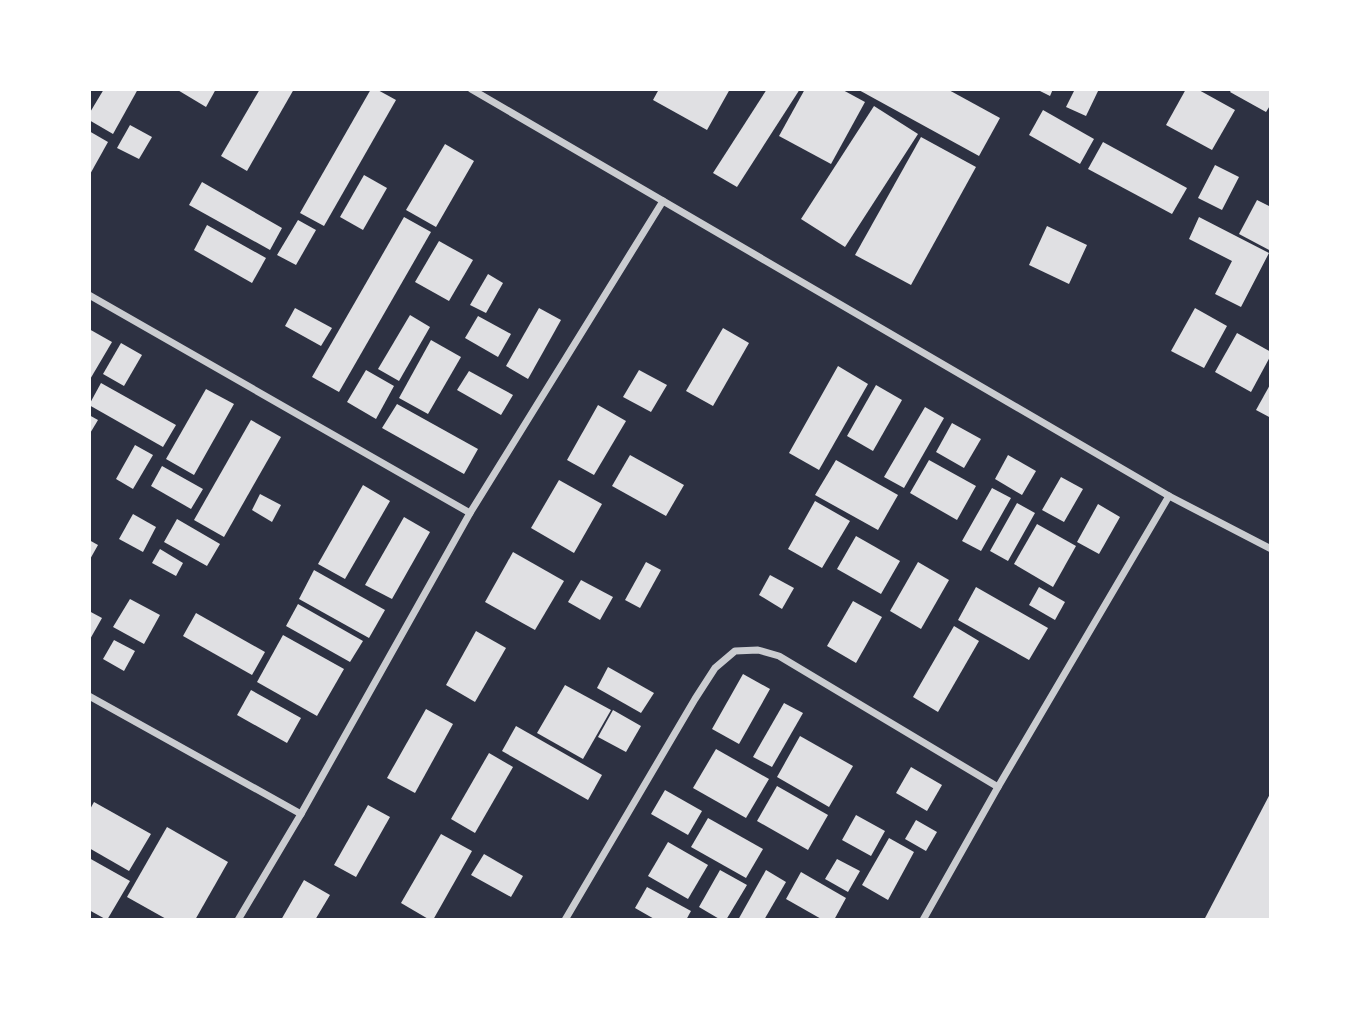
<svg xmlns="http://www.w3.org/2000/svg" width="1360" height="1009" font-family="Roboto,sans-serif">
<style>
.building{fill:#e0e0e3}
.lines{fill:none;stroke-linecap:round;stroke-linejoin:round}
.minor{stroke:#caccd0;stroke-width:7}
</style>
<rect width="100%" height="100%" fill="#2d3142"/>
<g class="building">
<path d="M104 89H138L113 134 89 120V114Z"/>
<path d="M176 89H216L206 107Z"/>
<path d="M260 89H294L247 171 221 156Z"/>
<path d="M371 89H376L396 100 324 226 300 213Z"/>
<path d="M659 89H730L707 130 653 100Z"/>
<path d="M767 89H800L737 187 713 173Z"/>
<path d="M805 89H841L865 102 831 164 779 136Z"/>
<path d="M857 89H947L1000 118 979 156Z"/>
<path d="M1036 89H1053L1050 96Z"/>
<path d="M1075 89H1099L1086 116 1066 107Z"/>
<path d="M1186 89H1197L1235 110 1212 150 1166 125Z"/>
<path d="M1232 89H1271V104L1266 112 1230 92Z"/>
<path d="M874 106 918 134 845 247 801 219Z"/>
<path d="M1043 110 1094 139 1080 164 1029 135Z"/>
<path d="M130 125 152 137 139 159 117 148Z"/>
<path d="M89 131 108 142 89 176Z"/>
<path d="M921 137 976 167 911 285 855 255Z"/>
<path d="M1103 142 1187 188 1172 214 1088 169Z"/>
<path d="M445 144 474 161 436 227 406 210Z"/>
<path d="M1215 165 1239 177 1222 210 1198 198Z"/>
<path d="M364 175 387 188 363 230 340 217Z"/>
<path d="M202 182 282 228 270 250 189 205Z"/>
<path d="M1257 200 1271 207V251L1239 234Z"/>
<path d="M404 217 431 232 339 392 312 377Z"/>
<path d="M1199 217 1269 253 1241 307 1215 294 1232 261 1189 239Z"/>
<path d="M298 220 316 230 296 265 277 255Z"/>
<path d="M207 225 266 258 252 283 194 250Z"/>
<path d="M1047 226 1087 245 1069 284 1029 265Z"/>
<path d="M439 241 473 260 449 301 415 282Z"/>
<path d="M488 274 503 283 486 313 470 305Z"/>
<path d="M295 308 332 328 321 346 285 326Z"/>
<path d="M539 308 561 320 528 379 506 366Z"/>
<path d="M1195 308 1227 326 1204 368 1171 351Z"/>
<path d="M410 315 430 327 399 381 378 369Z"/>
<path d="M478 316 511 334 498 357 465 338Z"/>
<path d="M723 328 749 343 713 406 686 391Z"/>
<path d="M89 329 112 342 89 381Z"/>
<path d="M1237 333 1271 352V355L1251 392 1215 372Z"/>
<path d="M431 340 461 357 428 414 399 398Z"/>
<path d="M121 343 142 355 124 386 103 374Z"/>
<path d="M838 366 868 384 819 470 789 453Z"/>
<path d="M366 370 394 386 376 419 347 402Z"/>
<path d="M639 370 667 385 651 412 623 397Z"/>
<path d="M469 371 513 395 501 415 457 390Z"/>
<path d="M101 383 176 425 163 447 89 405Z"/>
<path d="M1271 383V418L1256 410Z"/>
<path d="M876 385 902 400 873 451 847 436Z"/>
<path d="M206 389 234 404 194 475 166 459Z"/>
<path d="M397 404 478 449 464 474 382 428Z"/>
<path d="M598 405 626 421 594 475 567 460Z"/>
<path d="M925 407 944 418 904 488 884 477Z"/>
<path d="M89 415 98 420 89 435Z"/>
<path d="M251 420 281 437 224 537 194 520Z"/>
<path d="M952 423 981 439 964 468 936 452Z"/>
<path d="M135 445 153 455 133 489 116 479Z"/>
<path d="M630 455 684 485 666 516 612 486Z"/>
<path d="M1008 455 1036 471 1022 495 995 479Z"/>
<path d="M836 460 898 495 878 530 815 495Z"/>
<path d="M929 460 976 486 957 520 910 493Z"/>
<path d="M162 466 203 489 191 509 151 486Z"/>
<path d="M1061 477 1083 489 1064 522 1042 510Z"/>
<path d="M559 480 602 504 574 553 531 528Z"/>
<path d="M363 485 390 501 345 579 318 564Z"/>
<path d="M992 488 1011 498 981 551 962 541Z"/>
<path d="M260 494 281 505 272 522 252 510Z"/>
<path d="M815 501 850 521 822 568 788 549Z"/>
<path d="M1017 503 1035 513 1008 561 990 551Z"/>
<path d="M1098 504 1120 517 1099 554 1077 542Z"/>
<path d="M133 514 156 527 143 552 119 539Z"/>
<path d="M404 517 430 532 392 599 365 585Z"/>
<path d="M177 519 220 544 207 566 164 542Z"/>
<path d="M1037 524 1076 546 1053 587 1014 564Z"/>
<path d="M856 536 900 561 881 594 837 569Z"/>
<path d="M89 540 98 545 89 561Z"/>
<path d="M160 549 183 563 176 576 152 563Z"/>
<path d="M513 552 564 581 535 630 485 602Z"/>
<path d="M646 562 661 570 640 608 625 600Z"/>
<path d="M918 562 949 580 921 629 890 611Z"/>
<path d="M314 570 385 610 369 638 299 599Z"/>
<path d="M770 575 794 588 782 609 759 595Z"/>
<path d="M581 580 613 597 600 620 568 602Z"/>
<path d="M976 587 1048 628 1029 660 958 620Z"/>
<path d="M1039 587 1065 602 1055 620 1029 605Z"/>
<path d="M130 599 160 615 144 644 113 627Z"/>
<path d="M853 601 882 617 856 663 827 646Z"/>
<path d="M298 604 363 641 350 662 286 626Z"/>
<path d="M89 611 102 618 89 641Z"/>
<path d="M196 613 265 652 252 675 183 636Z"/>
<path d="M954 626 979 641 938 712 913 697Z"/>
<path d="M476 631 506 648 475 702 446 685Z"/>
<path d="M283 635 344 669 317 716 257 682Z"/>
<path d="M114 640 135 651 124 671 103 659Z"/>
<path d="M608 667 654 693 641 713 597 688Z"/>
<path d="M743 674 770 689 739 744 712 729Z"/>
<path d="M565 685 611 710 583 759 537 733Z"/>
<path d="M251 690 301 718 287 743 237 715Z"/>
<path d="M784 703 803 713 772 767 753 757Z"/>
<path d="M426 709 453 724 415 793 387 778Z"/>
<path d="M613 710 641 726 626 752 598 737Z"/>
<path d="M516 726 602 775 588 800 502 751Z"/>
<path d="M800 736 853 766 829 807 777 777Z"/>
<path d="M716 749 769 779 746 818 693 788Z"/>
<path d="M489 753 513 767 475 833 451 819Z"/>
<path d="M911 767 942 785 927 811 896 793Z"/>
<path d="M777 786 828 815 808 850 757 821Z"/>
<path d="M665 790 702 811 688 835 651 814Z"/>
<path d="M1271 792V920H1204Z"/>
<path d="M94 802 151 834 129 871 89 848V811Z"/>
<path d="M368 805 390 817 356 877 334 865Z"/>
<path d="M856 815 885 831 871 856 842 840Z"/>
<path d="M708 818 763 849 746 878 691 847Z"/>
<path d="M916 820 937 832 926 851 905 839Z"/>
<path d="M167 827 228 862 195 920H168L127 897Z"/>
<path d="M441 834 472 851 433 920H430L401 903Z"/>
<path d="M889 838 914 852 888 900 862 885Z"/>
<path d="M668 842 708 865 688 899 648 876Z"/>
<path d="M484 854 523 876 511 897 471 875Z"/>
<path d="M89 858 130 881 107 920 89 910Z"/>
<path d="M837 859 860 871 848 892 825 879Z"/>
<path d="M720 870 747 885 726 920H721L699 907Z"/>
<path d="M766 870 786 882 764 920H738Z"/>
<path d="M801 872 846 898 834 920H823L786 899Z"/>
<path d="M304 880 330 895 315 920H281Z"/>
<path d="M647 887 691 911 686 920H656L635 908Z"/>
</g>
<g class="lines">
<g class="minor">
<path d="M471 89 1169 496 1271 549"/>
<path d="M89 295 470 513"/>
<path d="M89 696 301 814"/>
<path d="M238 920 301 814 470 513 663 201"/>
<path d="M565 920 695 699 715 668 735 651 758 650 779 656 998 787"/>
<path d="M923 920 998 787 1169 496"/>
</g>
</g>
<rect width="1360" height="1009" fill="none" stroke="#ffffff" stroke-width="182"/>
</svg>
